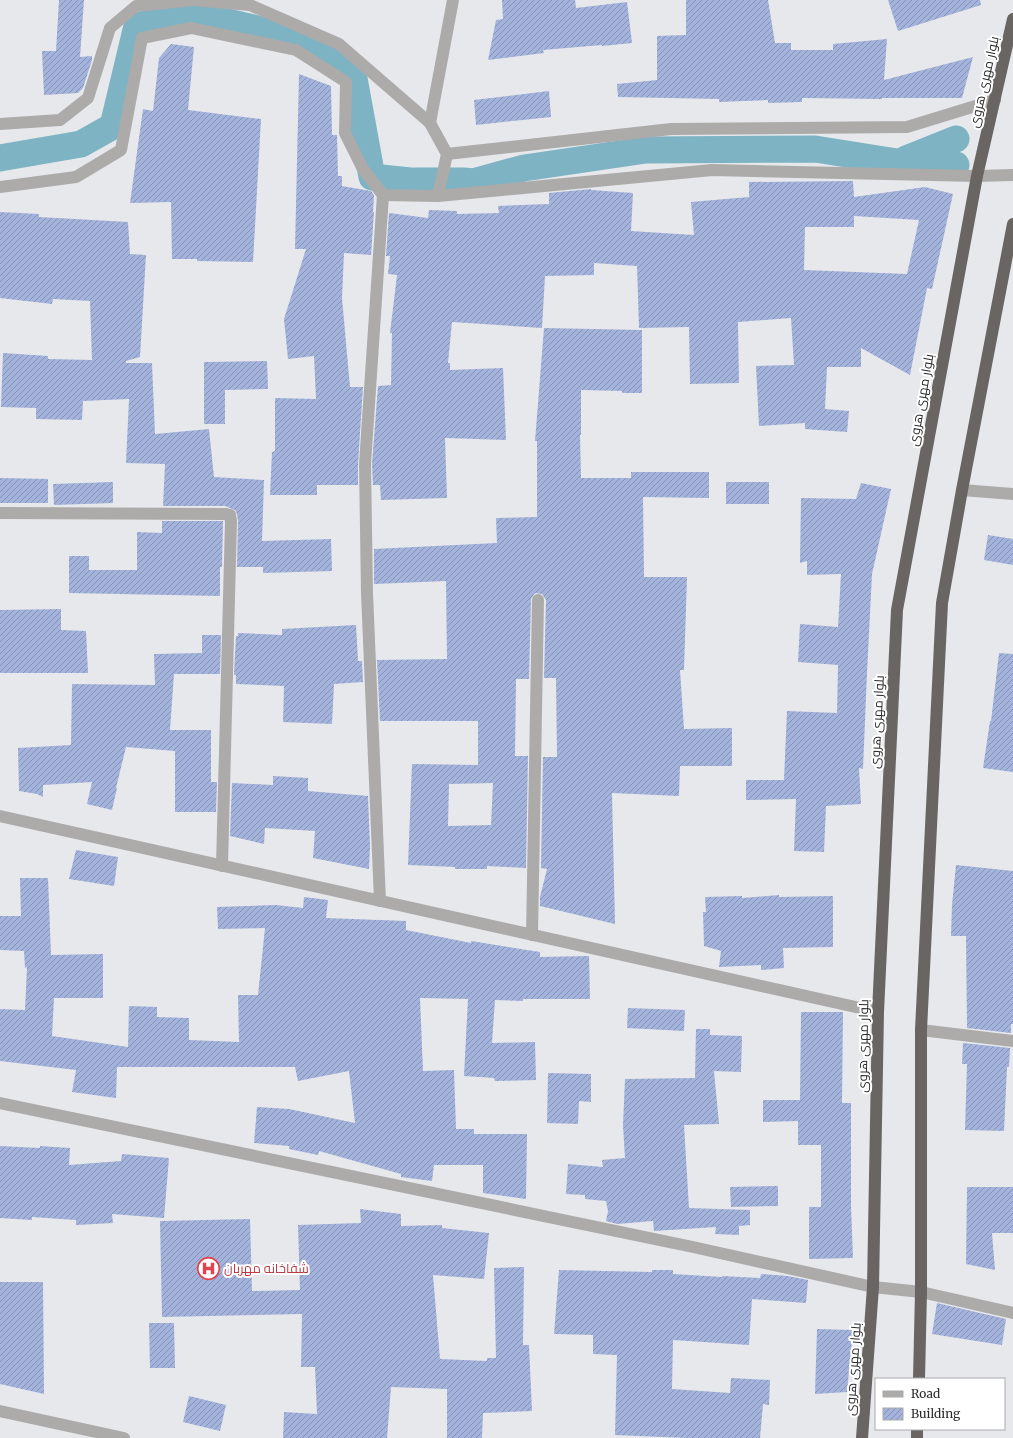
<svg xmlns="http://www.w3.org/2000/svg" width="1013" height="1438" font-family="Merriweather,Cairo,serif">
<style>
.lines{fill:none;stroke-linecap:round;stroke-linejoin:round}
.canal{stroke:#7db3c3;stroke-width:27}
.building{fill:url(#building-hatch);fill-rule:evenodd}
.street{stroke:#adabaa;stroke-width:12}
.highway{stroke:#696563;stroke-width:12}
.labels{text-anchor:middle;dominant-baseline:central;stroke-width:4;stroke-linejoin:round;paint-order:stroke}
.street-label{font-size:13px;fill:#2b2b2d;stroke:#fff}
.health-label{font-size:13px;fill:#be3a42;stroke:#fff;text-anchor:start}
</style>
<defs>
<pattern id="building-hatch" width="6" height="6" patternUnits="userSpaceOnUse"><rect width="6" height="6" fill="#a4b3dc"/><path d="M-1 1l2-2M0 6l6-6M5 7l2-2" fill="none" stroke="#8692b3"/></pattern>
</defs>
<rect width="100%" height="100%" fill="#e6e8ec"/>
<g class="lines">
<g class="canal">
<path d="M0 158 81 144 113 126 137 26 189 13 305 40 353 73 372 177 410 181H464L473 182 524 168 646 150 815 149 897 162 956 165"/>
<path d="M906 159 956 139"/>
</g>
</g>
<g class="building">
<path d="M59 0H84L80 57 92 56V60L83 88 78 93 44 95 42 51H56Z"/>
<path d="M502 0H575L576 8 627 2 632 43 602 46V45L543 50 544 53 488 60 496 20 503 19Z"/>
<path d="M686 0H768L775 43H791V50H833V44L887 39 884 80 973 57 962 98H882V99L802 98V102L768 103V100L719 102V99L618 97 617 84 657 80V36L686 35Z"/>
<path d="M888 0H980L981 5 898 31Z"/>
<path d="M171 44 194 47 188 110 261 119 253 262 197 261V259H172L171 202 130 203 143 109 153 111 159 58Z"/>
<path d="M299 74 331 86 332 135H337L338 176H342V186L371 191 374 195 373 212H374L371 255 344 253 342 298 350 387H363L358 464V485H317V495H270L272 452 275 451V398L316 399 314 356 288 359 284 319 306 249H295Z"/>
<path d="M549 91 551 117 476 125 474 100Z"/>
<path d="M853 181 854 197 925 187 953 194 932 289 927 288 910 375 861 348V367H827L825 409 849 411 847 432 805 429V423L759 426 756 366 794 365 791 318 738 322 739 383 690 384 689 327 639 328 637 266 594 263V275L545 276 542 328 452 322 448 363H450V370L503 368 506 440 445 438 447 498 381 500 380 485H373L372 464 378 386 391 385 392 333H390L397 275 388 274 390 256H386L389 213 428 218 429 210 457 211V214L499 213 498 206 549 204V193L591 189V190L633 193 631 231 694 235 691 202 749 197V182ZM854 216 919 220 907 274 804 270 805 227H854Z"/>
<path d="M0 212 39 214V217L128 222 130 254 146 255 140 357 126 361V363H152L155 434 209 429 214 477 264 480 262 541 331 539 332 571 263 573V567H237L238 521 237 514 235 510 225 506H163L165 464 126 463 129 399 83 401 82 420 36 419V408L1 407 3 353 48 356V359L92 360 90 301 53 299 52 304 0 298Z"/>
<path d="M544 328 642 330V393H622V391L581 390V435H580L581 478H631V472H709V498L643 497 644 577H687L684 670H680L684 729 732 728V766H680L679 796 612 793 615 924 540 906V897L547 869 541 868 543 757H557L556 678H544L546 600 542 594 535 593 531 599 529 679H516L515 756H528L526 868 487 866V869H455V867L408 865 412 764 478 765V721H380L377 660 447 659 446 581 374 584V549L497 543 496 518 537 517V441H535ZM493 783 491 825 448 826 449 784Z"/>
<path d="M267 361 268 389 225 390V424H204V362Z"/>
<path d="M0 478 48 479V503H0Z"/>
<path d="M113 482V503L54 505 53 484Z"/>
<rect x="726" y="482" width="43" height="22"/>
<path d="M861 483 891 489 872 574 867 673 863 769 859 768 861 804 826 806 824 852 794 851 796 799 746 800V780H784L787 711 837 713 838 665 798 662 800 624 838 627 841 574 807 575V561L800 563 801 498 856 499Z"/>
<path d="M162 521H223L222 567H220V596L69 593V556H89V570H137V532L162 533Z"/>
<path d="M988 535 1013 539V565L984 560Z"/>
<path d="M61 609V630L86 631 88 673H0V610Z"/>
<path d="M356 625 358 661H362L363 682 334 684 332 724 283 722 284 686 236 684V675H234L236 636H238V633L282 635V629Z"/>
<path d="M202 635H221L220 674H174L170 730H211V782H217L216 812H175V751L126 747 116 788H117L112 810 87 804 92 782 43 785V797L37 794 19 791 18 748 71 745 72 684 155 685 154 654 202 653Z"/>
<path d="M999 653 1013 654V772L983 768 990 721H991Z"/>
<path d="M273 776 308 778V791L368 796 370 846 369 869 313 858 315 831 265 828 264 844 230 836 232 783 273 785Z"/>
<path d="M76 850 118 857 114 886 69 879Z"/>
<path d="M956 865 1013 871V1024H1011V1033L967 1028 966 936H951L952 905Z"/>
<path d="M20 878H48L51 955 103 954V998H54L52 1036 128 1047 129 1006 157 1007V1017L189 1018V1040L239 1042 238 995H258L265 928 218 929 217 907 276 905 303 908 304 897 328 900 326 918 406 921V930L471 943V941L540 952V957L589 956 590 999H523V1001L495 1000 492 1043 535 1042 536 1080 495 1081 494 1078 464 1076 468 999 420 998 423 1071 454 1070 456 1129H474V1134H527L526 1199 483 1193V1165H434L432 1181 401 1177V1174L319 1151 318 1155 289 1149V1146L254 1143 257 1107 289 1109 355 1123 349 1071 298 1081 295 1067H117L116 1098 72 1092 76 1070 0 1061V1009L25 1010 27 967 25 968 24 951 0 950V916H21Z"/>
<path d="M779 895V897L833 896V947L783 948 784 968 761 970V965L719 967 721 951 704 946 703 912H706L705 897 742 896V898Z"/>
<path d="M628 1008 685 1010 684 1031 627 1028Z"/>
<path d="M801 1012H843L842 1103H851V1206L853 1258 809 1259V1207H821V1145H798V1121L763 1122V1100H800Z"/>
<path d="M696 1029H710V1035L742 1036 741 1072 714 1071 719 1124 684 1125 689 1208 750 1210V1225L739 1226V1235L715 1234 716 1227 654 1231 653 1221 617 1224 606 1221 608 1211 606 1201 585 1199V1195L566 1194 568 1164 603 1167 602 1160 625 1158 623 1125 625 1079 695 1078Z"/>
<path d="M963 1043 1010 1048 1009 1067H1007L1004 1131 965 1130 967 1064H962Z"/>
<path d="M548 1073 591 1074V1102L579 1101 578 1124 547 1123Z"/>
<path d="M0 1146 40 1148V1146L70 1148 69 1165 121 1161 122 1154 169 1158 164 1218 112 1214 113 1223 76 1225V1220L32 1217V1220L0 1218Z"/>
<path d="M778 1186V1206L731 1207 730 1187Z"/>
<path d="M967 1187H1013V1233H992L995 1270 966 1264Z"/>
<path d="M360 1209 401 1214V1226L442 1225V1228L489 1233 484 1279 433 1275 440 1359 487 1361V1358H496L494 1268 524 1267 523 1345H529L532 1411 483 1413 482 1438H447V1389L391 1387 387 1438H283L284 1412 317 1414 315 1367H301L302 1314 162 1317 160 1221 250 1219 252 1291 300 1290 298 1225 361 1223Z"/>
<path d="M559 1270 652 1272V1270H673V1274L722 1277V1276L760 1278 761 1274 788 1276 808 1280 806 1303 752 1299 749 1345 673 1340 672 1389 730 1393 731 1378 770 1380 769 1405 763 1404 760 1438H687L615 1435 617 1355 593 1354V1335L554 1334Z"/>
<path d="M0 1282H43L44 1394 0 1384Z"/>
<path d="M937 1303 1006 1319 1002 1345 932 1334Z"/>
<path d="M149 1323H174L175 1368H150Z"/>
<path d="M817 1329 853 1330 847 1392 815 1394Z"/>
<path d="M189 1396 226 1405 220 1431 183 1422Z"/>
</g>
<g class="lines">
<g class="street">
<path d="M430 123 453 0"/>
<path d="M0 124 60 120 88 98 110 28 136 6 193 0 250 5 339 44 430 123 447 154 438 196"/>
<path d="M447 154 671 129 907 127 995 100"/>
<path d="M0 187 76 177 121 150 142 38 191 28 296 50 346 82 345 133 363 169 383 195 438 196 712 170 977 176 1013 175"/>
<path d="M962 490 1013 494"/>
<path d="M0 513 225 514 230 515 231 521 222 866"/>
<path d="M0 816 878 1012"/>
<path d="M380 901 367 593 365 464 383 195"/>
<path d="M532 935 538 600"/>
<path d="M921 1030 1013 1041"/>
<path d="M0 1103 693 1247 873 1287 921 1292 1013 1313"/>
<path d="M0 1411 124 1438"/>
</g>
<g class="highway">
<path d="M919 1379 921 1292V1030L942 603 962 490 1013 224"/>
<path d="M862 1438 873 1287 878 1012 897 610 977 176 1013 19"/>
<path d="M917 1438V1429"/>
</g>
</g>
<defs>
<symbol id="hospital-ring" viewBox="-11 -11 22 22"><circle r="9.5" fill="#fff" stroke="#e0444e" stroke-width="1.5"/><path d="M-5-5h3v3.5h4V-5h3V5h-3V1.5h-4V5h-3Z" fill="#e0444e"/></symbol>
</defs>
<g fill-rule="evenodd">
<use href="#hospital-ring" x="196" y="1256" width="25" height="25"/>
</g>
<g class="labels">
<g class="street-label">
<text transform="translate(984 82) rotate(-77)">بلوار مهری هروی</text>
<text transform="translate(921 400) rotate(-80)">بلوار مهری هروی</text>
<text transform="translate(877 722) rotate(-87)">بلوار مهری هروی</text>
<text transform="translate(863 1046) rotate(-89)">بلوار مهری هروی</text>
<text transform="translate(853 1369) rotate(-86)">بلوار مهری هروی</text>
</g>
<g class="health-label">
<text x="224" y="1268">شفاخانه مهربان</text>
</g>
</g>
<rect x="875" y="1378" width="130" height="52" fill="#ffffff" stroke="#aaaaab"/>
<rect x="883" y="1391" width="20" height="6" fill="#adabaa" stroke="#aaaaab"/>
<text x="911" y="1398" font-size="12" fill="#2b2b2d">Road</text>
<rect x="883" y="1408" width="20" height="12" fill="url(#building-hatch)" stroke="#aaaaab"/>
<text x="911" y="1418" font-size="12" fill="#2b2b2d">Building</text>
</svg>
